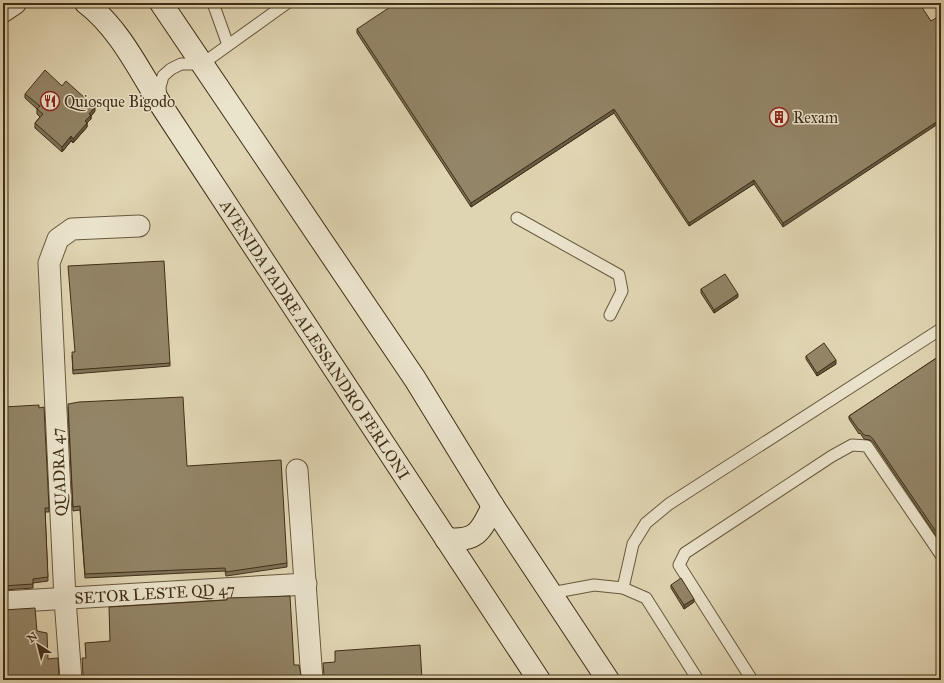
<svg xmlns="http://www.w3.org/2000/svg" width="944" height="683" font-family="'IM FELL Great Primer',serif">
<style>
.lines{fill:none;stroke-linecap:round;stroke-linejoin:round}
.service-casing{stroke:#68583d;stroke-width:13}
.minor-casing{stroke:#68583d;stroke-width:23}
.secondary-casing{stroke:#402f16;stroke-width:24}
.service{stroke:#ebe4cd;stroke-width:11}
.minor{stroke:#ebe4cd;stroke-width:21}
.secondary{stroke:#ebe4cd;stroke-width:22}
.wall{fill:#7e7259;stroke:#402f16}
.shaded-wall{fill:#675d48;stroke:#402f16}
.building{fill:#938567;stroke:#402f16}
.labels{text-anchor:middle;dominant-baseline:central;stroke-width:3;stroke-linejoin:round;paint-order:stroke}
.poi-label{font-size:16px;fill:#402f16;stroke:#ebe4cd;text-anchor:start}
.street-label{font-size:16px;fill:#402f16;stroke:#ebe4cd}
</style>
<rect width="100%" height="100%" fill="#e0d5b2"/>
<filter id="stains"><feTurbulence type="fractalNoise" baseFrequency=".005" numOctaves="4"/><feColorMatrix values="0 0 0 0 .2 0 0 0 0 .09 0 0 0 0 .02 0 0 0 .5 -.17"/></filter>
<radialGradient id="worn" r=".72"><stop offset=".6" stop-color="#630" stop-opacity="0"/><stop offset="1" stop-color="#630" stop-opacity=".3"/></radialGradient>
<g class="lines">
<defs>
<g id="service">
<path d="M213 3 228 45"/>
<path d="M161 99 160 87 163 76 171 69 181 64H202L287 3"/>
<path d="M517 218 619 275 622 291 610 315"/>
<path d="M623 588 633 544 646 523 669 504 941 329"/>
<path d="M551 593 594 585 623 588 646 598 698 680"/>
<path d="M752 680 679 565 685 553 832 456 852 445 867 446 941 555"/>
</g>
<g id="minor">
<path d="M297 470 312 680"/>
<path id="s1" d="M3 602 306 584"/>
<path d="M71 680 65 599 49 263 58 239 72 229 139 226"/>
</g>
<g id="secondary">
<path id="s2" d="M86 3C119 28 139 70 161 105L539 680"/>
<path d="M161 3 415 379 493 506 608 680"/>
<path d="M3 11 15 3"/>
<path d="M446 539C477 542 481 531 493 506"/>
</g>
</defs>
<use href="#service" class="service-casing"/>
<use href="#minor" class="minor-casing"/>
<use href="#secondary" class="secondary-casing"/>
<use href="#service" class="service"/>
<use href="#minor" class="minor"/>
<use href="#secondary" class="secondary"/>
</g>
<g class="wall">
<path d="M919 3 783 227 754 184 689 226 614 113 471 207 357 33V29Z"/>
<path d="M62 86 95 111 91 116V119L87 123V127L73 143 71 141 62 152 35 128V123L40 117 37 114V109L25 98V94Z"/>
<path d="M701 289 738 297 714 313 701 293Z"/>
<path d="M72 355 170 363V366L73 374Z"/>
<path d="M941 355V543L873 442 870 440 864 439 860 433 859 434 849 419V416Z"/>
<path d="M806 356 836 364 817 376 806 359Z"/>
<path d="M3 407 49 508V512H45L48 581 33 583V588L3 590Z"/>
<path d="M68 407 187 466 287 563V567L226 576 225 571 85 578 80 510 73 511Z"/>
<path d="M671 585 694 602 684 609 671 588Z"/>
</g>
<g class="shaded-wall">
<path d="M95 107V111L91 116V119L87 123V127L73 143V139L85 121 89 114Z"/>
<path d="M614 109V113L471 207V203Z"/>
<path d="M941 119V122L783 227V223Z"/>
<path d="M71 136V141L62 152V147Z"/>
<path d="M754 180V184L689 226V223Z"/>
<path d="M738 294V297L714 313V310Z"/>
<path d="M836 360V364L817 376V373Z"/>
<path d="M694 599V602L684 609V605Z"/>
</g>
<g class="building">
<path d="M396 3H919L931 21 941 15V119L783 223 754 180 689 223 614 109 471 203 357 29Z"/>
<path d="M45 70 62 86 66 81 95 107 89 114 91 115 85 121 87 123 73 139 71 136 62 147 35 123 43 114 37 109 40 106 25 94Z"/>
<path d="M164 261 170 363 73 370 72 352H75L68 266Z"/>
<path d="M725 274 738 294 714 310 701 289Z"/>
<path d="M824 343 836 360 817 373 806 356Z"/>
<path d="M941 355V539L873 439 870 436 864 435 860 430H859L849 416Z"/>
<path d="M183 397 187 466 281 460 287 563 226 572 225 568 85 574 80 506 73 507 68 404 79 402Z"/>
<path d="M39 405V408L44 407 49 508H45L48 577 33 579V584L3 586V407Z"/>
<path d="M681 578 694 599 684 605 671 585Z"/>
<path d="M290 596 294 665H299L302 680H82L83 675 82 658H86L85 643 110 641 109 607 227 600V598Z"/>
<path d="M35 608 37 631 47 633 48 659 58 658 59 677 60 680H3V610Z"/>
<path d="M420 645 422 680H323L324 675 323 663 335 662V651Z"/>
</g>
<defs>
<symbol id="restaurant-ring" viewBox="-11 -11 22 22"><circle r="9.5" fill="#ebe4cd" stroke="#8f2418" stroke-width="1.5"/><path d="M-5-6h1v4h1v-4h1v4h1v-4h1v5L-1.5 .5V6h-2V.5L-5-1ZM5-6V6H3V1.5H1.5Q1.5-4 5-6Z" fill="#8f2418"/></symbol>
<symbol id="building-ring" viewBox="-11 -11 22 22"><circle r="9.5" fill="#ebe4cd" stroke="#8f2418" stroke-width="1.5"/><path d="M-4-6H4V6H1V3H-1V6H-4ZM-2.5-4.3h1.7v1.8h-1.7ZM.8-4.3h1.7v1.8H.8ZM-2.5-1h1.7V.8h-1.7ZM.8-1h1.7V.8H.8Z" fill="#8f2418"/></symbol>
</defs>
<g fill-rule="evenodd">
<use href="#restaurant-ring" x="39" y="90" width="22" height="22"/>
<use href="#building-ring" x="768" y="106" width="22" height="22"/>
</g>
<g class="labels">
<g class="poi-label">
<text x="64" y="101">Quiosque Bigodo</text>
<text x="793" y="117">Rexam</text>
</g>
<g class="street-label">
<text stroke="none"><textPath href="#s2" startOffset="408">AVENIDA PADRE ALESSANDRO FERLONI</textPath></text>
<text transform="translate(59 472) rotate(-93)">QUADRA 47</text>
<text stroke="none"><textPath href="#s1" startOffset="152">SETOR LESTE QD 47</textPath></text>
</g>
</g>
<rect width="944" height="683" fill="none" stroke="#e0d5b2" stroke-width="16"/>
<rect x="4" y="4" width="936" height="675" fill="none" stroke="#402f16" stroke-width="2"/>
<rect x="8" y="8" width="928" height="667" fill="none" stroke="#402f16"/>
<g transform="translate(38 645) rotate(324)" stroke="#ebe4cd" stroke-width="3" paint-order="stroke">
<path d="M0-3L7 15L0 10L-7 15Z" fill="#402f16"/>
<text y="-6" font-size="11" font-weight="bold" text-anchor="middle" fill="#402f16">N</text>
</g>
<rect width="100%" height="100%" filter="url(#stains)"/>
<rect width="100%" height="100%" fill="url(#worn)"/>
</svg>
